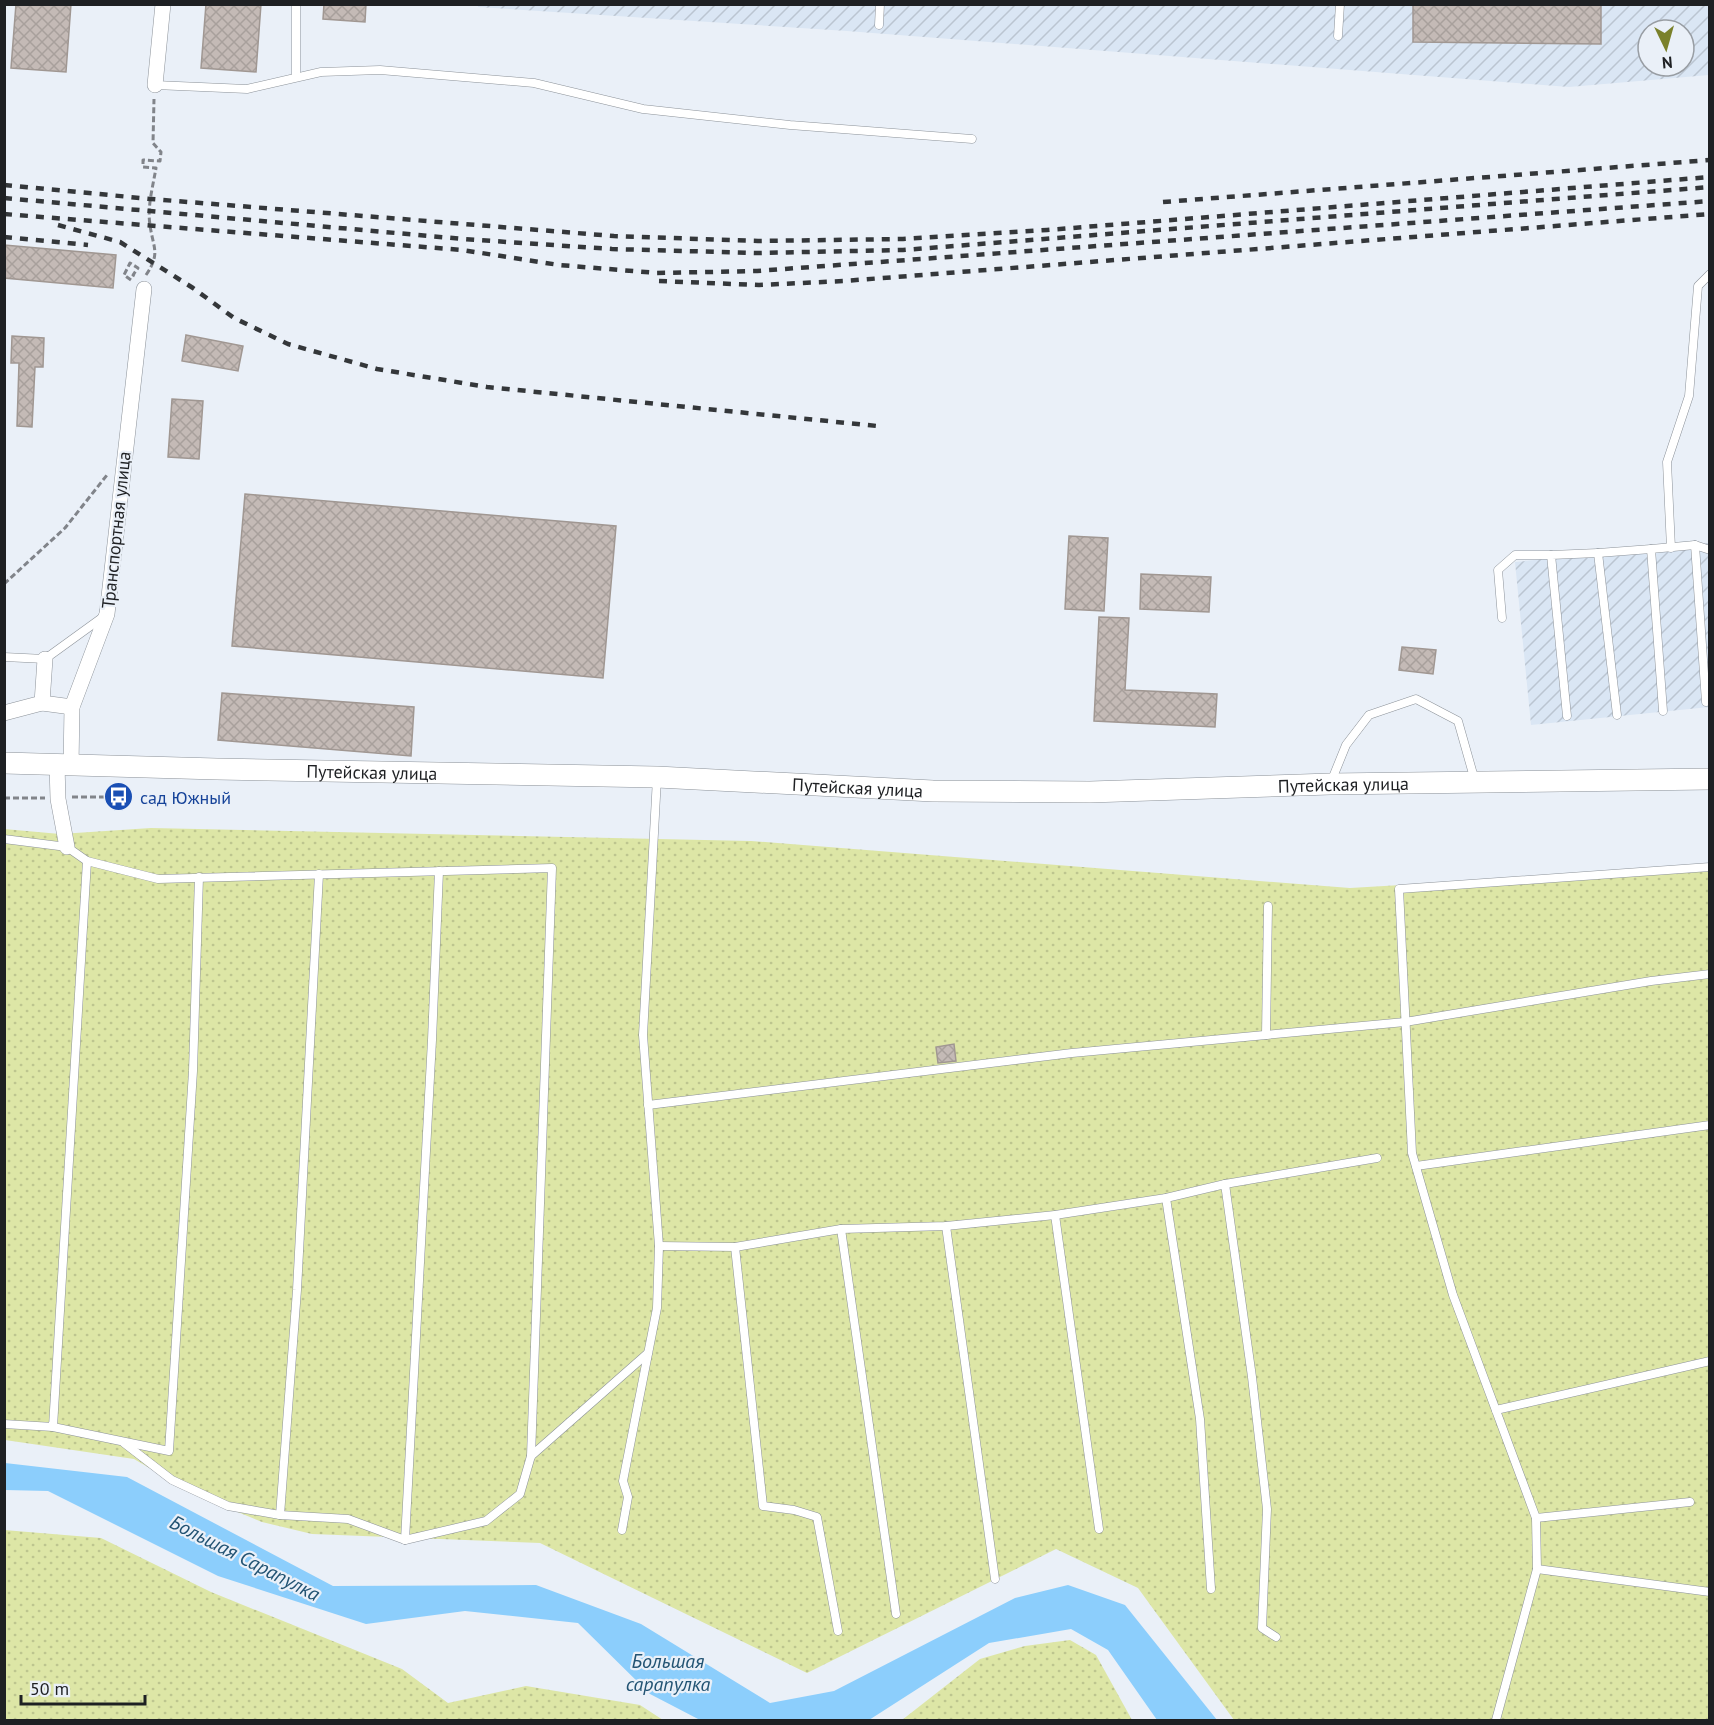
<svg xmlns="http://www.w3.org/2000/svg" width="1714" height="1725" font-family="'PT Sans',sans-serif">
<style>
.industrial{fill:url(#industrial-furrows);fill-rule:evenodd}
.grass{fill:url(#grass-dots)}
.water{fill:#8ccefc}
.building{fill:url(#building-cross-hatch);stroke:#a09792;stroke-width:1.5}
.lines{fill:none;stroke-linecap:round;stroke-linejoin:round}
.service-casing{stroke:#8c9299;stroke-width:9}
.minor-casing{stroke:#8c9299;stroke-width:16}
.secondary-casing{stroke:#8c9299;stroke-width:22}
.path{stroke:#81848a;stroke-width:3;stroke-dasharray:6 3;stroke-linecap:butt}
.service{stroke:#fff;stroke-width:8}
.minor{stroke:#fff;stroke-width:15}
.secondary{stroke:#fff;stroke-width:21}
.rail{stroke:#34373a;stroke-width:4.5;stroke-dasharray:8 8;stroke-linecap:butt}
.labels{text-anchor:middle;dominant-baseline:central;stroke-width:4.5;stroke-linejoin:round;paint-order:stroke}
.street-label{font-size:18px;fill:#1e2023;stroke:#eaf0f8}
.transit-label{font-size:18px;fill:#164399;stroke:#eaf0f8;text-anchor:start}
.water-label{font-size:20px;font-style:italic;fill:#225373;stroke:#eaf0f8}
</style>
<defs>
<pattern id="industrial-furrows" width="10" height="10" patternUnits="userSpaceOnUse" patternTransform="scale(1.5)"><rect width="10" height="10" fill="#dae6f4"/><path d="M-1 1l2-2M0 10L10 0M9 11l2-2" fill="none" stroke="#bbc5d1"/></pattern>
<pattern id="grass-dots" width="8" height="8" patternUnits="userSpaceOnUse" patternTransform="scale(1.5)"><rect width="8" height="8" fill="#dde6a6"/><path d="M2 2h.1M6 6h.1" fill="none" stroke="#bdc58f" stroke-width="1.8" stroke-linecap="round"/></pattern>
<pattern id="building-cross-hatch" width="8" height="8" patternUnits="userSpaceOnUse" patternTransform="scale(1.5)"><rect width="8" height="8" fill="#c4bab6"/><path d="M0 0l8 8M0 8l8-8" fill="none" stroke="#a8a09c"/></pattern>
</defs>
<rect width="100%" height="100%" fill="#eaf0f8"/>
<g class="industrial">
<path d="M478 5H1709V75L1569 87 847 31 478 7ZM1648 30H1684V66H1648Z"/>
<path d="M1709 543V707L1531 725 1515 562Z"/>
</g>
<g class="grass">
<path d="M151 828 751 841 1350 888 1709 867V1720H1234L1138 1588 1056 1549 807 1673 540 1543 312 1534 262 1522 194 1494 134 1459 5 1440 4 829 60 834Z"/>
<path d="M4 1530 101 1538 211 1592 402 1669 448 1703 526 1686 640 1705 663 1720H5Z"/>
<path d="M1070 1640 1096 1655 1132 1720H902L980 1659 1025 1646Z"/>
</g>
<path class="water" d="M5 1463 127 1477 333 1586 536 1585 641 1624 770 1703 834 1691 1015 1598 1068 1585 1125 1605 1217 1720H1157L1108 1650 1071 1629 989 1643 869 1720H700L650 1694 578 1623 465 1611 366 1624 218 1576 48 1491 5 1490Z"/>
<g class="building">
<path d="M16 4H71L66 72 11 68Z"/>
<path d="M206 4H261L256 72 201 68Z"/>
<path d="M324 4H366L365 22 323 19Z"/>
<path d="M1413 4 1601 5V44L1413 42Z"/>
<path d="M4 245 116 255 113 288 4 278Z"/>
<path d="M186 335 243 346 238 371 182 361Z"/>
<path d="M12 336 44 338 43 367H35L32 427 17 426 19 363H11Z"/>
<path d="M172 399 203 401 199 459 168 457Z"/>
<path d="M245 494 616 526 603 678 232 646Z"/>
<path d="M1069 536 1108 538 1104 611 1065 609Z"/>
<path d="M1141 574 1211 577 1209 612 1140 609Z"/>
<path d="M1099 617 1129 618 1125 690 1217 694 1215 727 1094 721Z"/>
<path d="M1402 647 1436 650 1433 674 1399 670Z"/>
<path d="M222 693 414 707 411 756 218 740Z"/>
<path d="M954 1044 956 1061 938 1063 936 1047Z"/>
</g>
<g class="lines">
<defs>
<g id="service">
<path d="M296 4V77"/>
<path d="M879 25 880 4"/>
<path d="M1338 36 1340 4"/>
<path d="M155 85 247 89 321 72 380 70 534 83 643 109 790 125 972 139"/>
<path d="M1671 548 1667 462 1689 396 1698 286 1710 274"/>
<path d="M1502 618 1498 570 1515 555H1551"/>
<path d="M4 657 45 659 103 617"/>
<path d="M1706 702 1695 545 1710 550"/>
<path d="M1663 711 1651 549 1695 545"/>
<path d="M1617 715 1598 553 1651 549"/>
<path d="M1567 716 1551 555 1598 553"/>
<path d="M1331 782 1346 745 1369 715 1416 699 1458 721 1475 781"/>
<path d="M4 839 67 847 87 861"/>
<path d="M1266 1035 1268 906"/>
<path d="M648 1105 1072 1053 1405 1022 1651 981 1710 974"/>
<path d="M1416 1166 1710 1125"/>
<path d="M1225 1184 1377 1158"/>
<path d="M1166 1198 1200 1419 1211 1589"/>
<path d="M1055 1215 1099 1529"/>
<path d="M946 1226 995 1579"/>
<path d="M841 1229 896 1614"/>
<path d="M659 1246 735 1247 841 1229 946 1226 1055 1215 1166 1198 1225 1184 1252 1377 1267 1509 1262 1628 1276 1637"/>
<path d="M735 1247 763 1506 794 1510 817 1517 838 1631"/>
<path d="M1496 1410 1710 1361"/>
<path d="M4 1424 53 1427 87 861 158 879 552 868 531 1456"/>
<path d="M53 1427 169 1451 193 1071 199 877"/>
<path d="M124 1443 172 1480 228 1506 280 1515 348 1519 405 1540 486 1521 520 1494 531 1456 648 1353"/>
<path d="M280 1515 297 1290 319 874"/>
<path d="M1536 1518 1690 1502"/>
<path d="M622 1530 628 1497 623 1481 657 1308 659 1246 643 1035 657 778"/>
<path d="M405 1540 432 1040 439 871"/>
<path d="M1537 1569 1710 1592"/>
<path d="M1496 1720 1537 1569 1536 1518 1453 1295 1412 1153 1399 889 1710 867"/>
</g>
<g id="minor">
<path d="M155 85 163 4"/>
<path d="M42 703 72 707"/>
<path d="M4 713 42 703 45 659"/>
<path d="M57 765 58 799 67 847"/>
<path d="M71 766 72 707 107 614 144 289"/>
</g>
<g id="secondary">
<path id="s1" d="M4 763 217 769 657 777 933 791 1090 792 1330 784 1710 779"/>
</g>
</defs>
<use href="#service" class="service-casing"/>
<use href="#minor" class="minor-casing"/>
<use href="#secondary" class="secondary-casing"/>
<g class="path">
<path d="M146 275C161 253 153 248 150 225 147 207 153 186 156 168L143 167V160L160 161 161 152 153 143 154 99"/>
<path d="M131 280 124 275 130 263 138 268 133 275 137 277"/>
<path d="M4 584 65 528 107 475"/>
<path d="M72 797H119"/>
<path d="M4 798H45"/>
</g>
<use href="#service" class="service"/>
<use href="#minor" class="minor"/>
<use href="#secondary" class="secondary"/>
<g class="rail">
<path d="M4 185 151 199 614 236 758 241 903 239 1047 230 1710 177"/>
<path d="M4 198 463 239 612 249 758 253 903 250 1710 187"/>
<path d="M1163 202 1710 160"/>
<path d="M4 214 462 250 559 265 657 273 757 271 1710 201"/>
<path d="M58 225 120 242 193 288 234 318 288 344 377 369 487 387 877 426"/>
<path d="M4 237 88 245"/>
<path d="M659 281 759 285 844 281 1710 214"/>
</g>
</g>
<defs>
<symbol id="bus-disc" viewBox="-11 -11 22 22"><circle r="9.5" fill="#1a4fb4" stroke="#eaf0f8"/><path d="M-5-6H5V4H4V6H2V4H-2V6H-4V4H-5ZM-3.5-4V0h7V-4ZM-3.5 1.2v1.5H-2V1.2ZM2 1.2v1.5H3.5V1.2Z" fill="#fff"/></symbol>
</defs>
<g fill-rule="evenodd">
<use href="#bus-disc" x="102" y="780" width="33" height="33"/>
</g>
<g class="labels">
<g class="street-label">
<text transform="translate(116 530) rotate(-84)">Транспортная улица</text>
<text stroke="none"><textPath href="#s1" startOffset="368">Путейская улица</textPath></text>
<text stroke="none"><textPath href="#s1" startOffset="1340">Путейская улица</textPath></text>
<text stroke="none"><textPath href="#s1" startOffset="854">Путейская улица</textPath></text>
</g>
<g class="transit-label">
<text x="140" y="797">сад Южный</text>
</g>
<g class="water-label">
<text transform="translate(245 1558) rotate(27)">Большая Сарапулка</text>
<text x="668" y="1661">Большая<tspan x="668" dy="23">сарапулка</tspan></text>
</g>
</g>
<rect width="1714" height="1725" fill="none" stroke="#1e2023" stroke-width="12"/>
<g transform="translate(1666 48) rotate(175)"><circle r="28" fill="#eaf0f8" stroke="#989da3" stroke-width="1.5"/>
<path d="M0-4.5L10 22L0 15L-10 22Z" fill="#7a812b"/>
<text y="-9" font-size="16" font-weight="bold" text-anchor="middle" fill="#1e2023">N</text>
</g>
<path d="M21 1695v9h124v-9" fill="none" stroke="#1e2023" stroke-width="3"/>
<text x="30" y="1695" font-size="18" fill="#1e2023" stroke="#eaf0f8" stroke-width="4.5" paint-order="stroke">50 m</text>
</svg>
